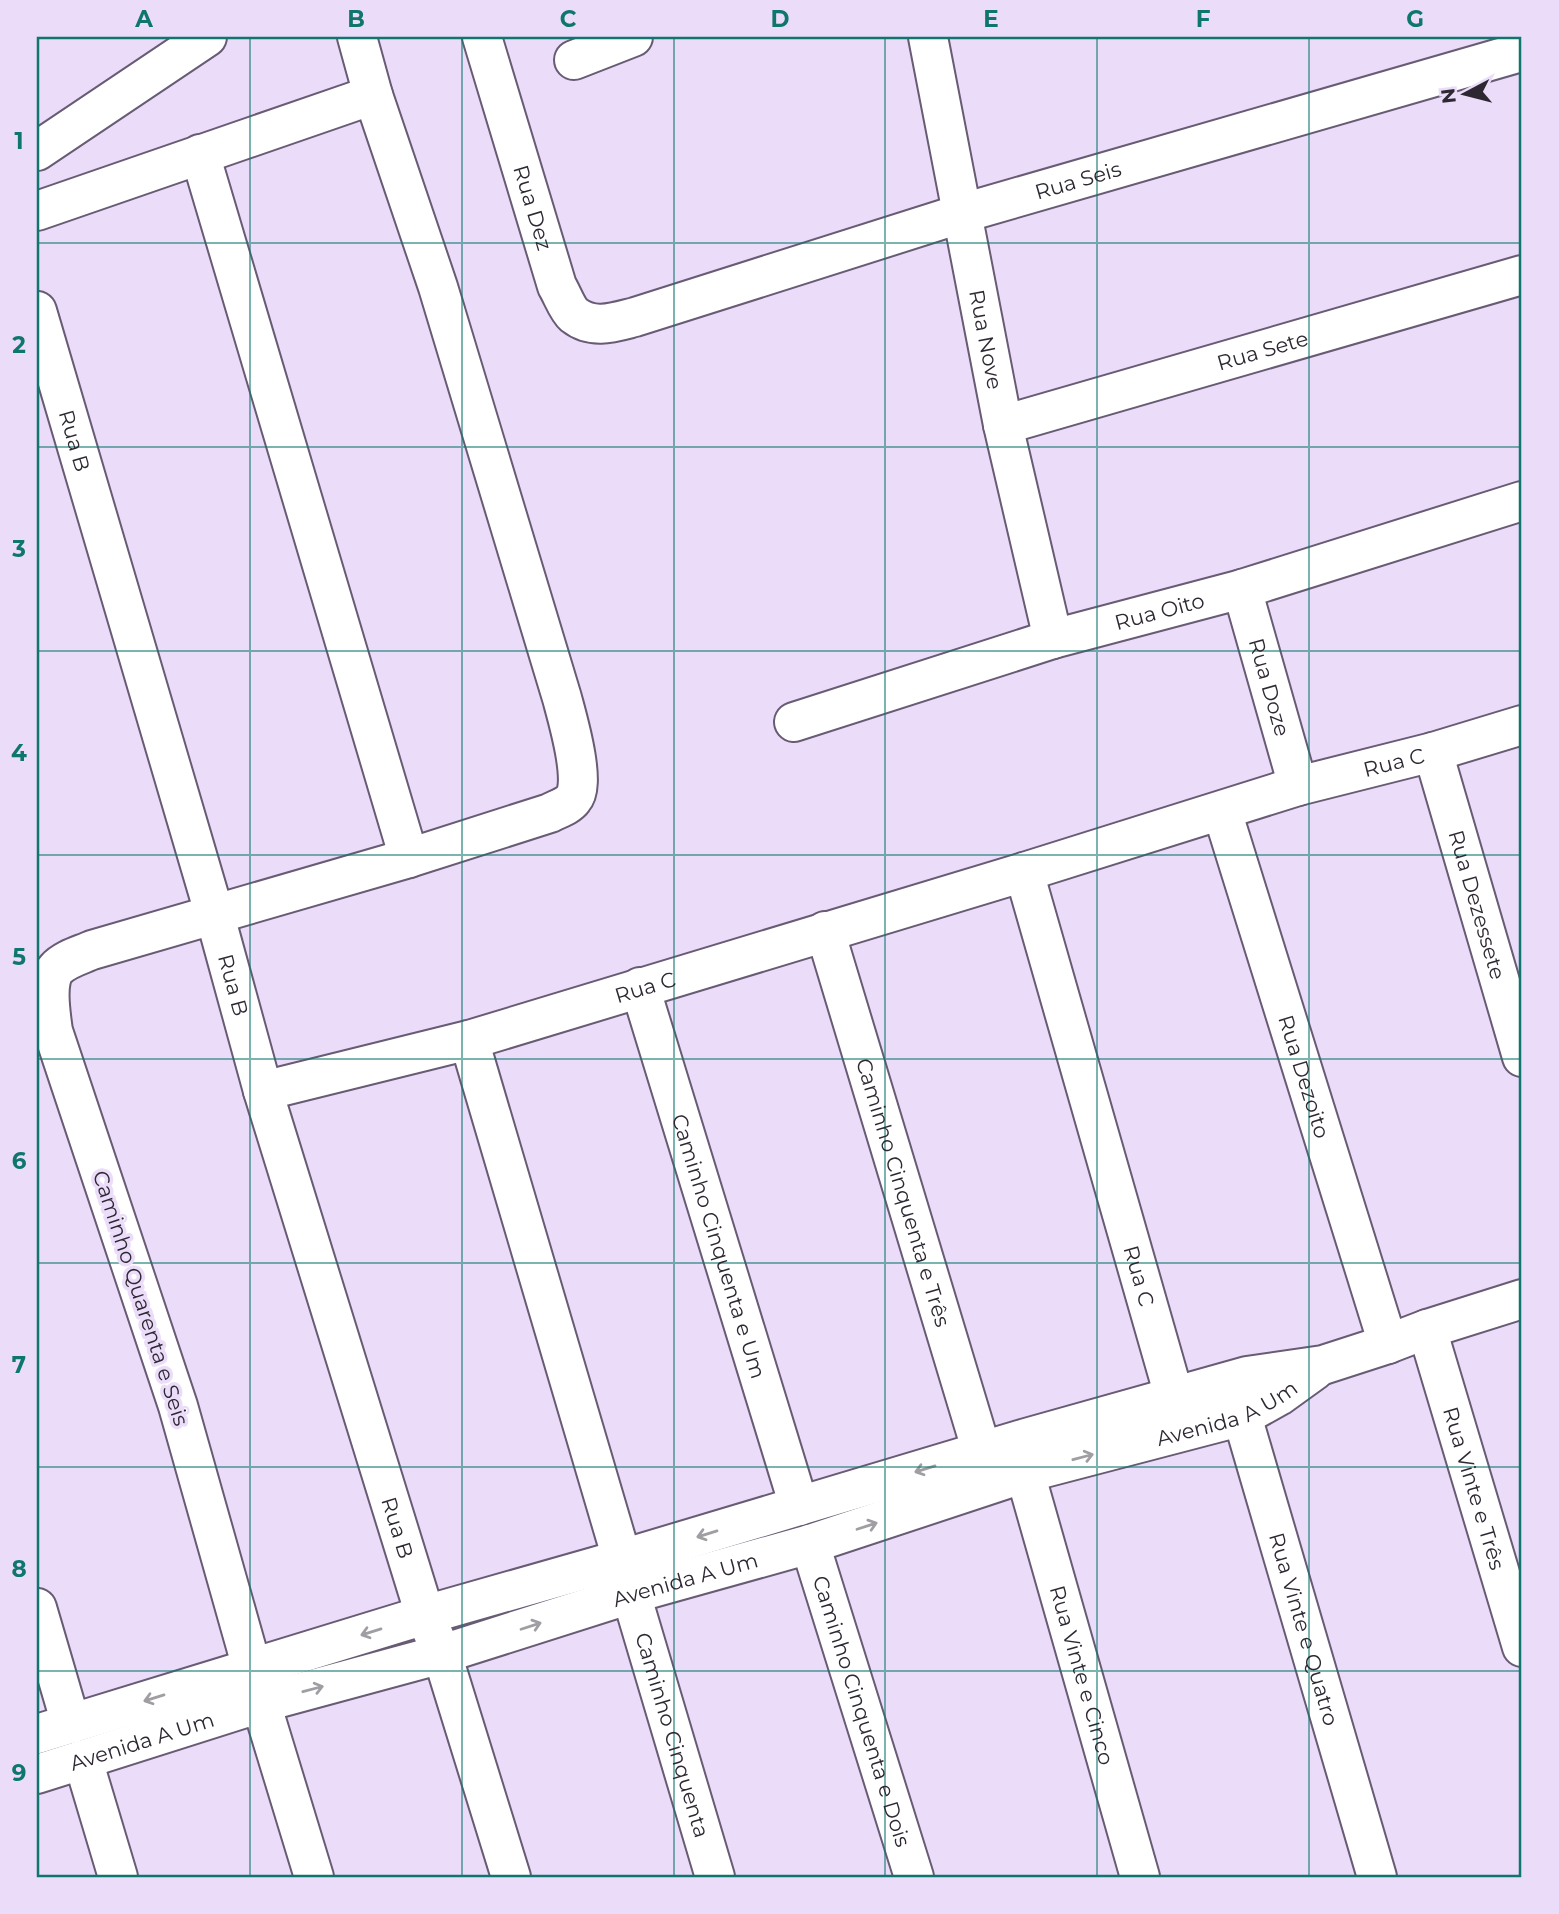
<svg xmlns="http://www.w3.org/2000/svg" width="1559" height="1914" font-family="Montserrat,sans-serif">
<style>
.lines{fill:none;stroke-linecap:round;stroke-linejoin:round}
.minor-casing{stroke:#685b74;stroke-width:42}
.minor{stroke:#fff;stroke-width:38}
.oneway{stroke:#a19ea3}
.grid{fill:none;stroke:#0f766e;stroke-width:2;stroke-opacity:0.55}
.labels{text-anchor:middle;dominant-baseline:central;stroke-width:7;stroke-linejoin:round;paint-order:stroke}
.street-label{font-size:21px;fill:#2e2833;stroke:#ebddfa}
.neatline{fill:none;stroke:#0f766e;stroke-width:2.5}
.grid-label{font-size:23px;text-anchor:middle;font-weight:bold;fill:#0f766e}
</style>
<rect width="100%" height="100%" fill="#ebddfa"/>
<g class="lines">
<defs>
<g id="minor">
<path id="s1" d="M482 37 557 286C562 294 567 309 574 315 593 330 615 322 635 317L963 213 1521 52"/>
<path id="s2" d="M928 37 1003 425 1053 639"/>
<path d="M574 60 633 37"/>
<path d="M37 151 207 37"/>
<path d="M200 154 409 858"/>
<path d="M37 211 373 95 357 37"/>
<path id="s3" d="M37 311 215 916 263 1091 425 1615 442 1654 511 1877"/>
<path id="s4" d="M1003 425 1522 275"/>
<path id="s5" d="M1242 589 1298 786"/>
<path id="s6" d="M794 722 1053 639 1242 589 1522 501"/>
<path id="s7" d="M1433 752 1522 1057"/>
<path id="s8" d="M1222 811 1388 1344"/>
<path id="s9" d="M1024 872 1174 1396"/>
<path id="s10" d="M825 931 982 1452"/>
<path id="s11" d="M640 987 799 1506"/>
<path d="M469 1040 622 1559"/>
<path id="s12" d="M263 1091 469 1040 1024 872 1298 786 1433 752 1522 725"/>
<path id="s13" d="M1427 1329 1522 1647"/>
<path id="s14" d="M1235 1392 1377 1877"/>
<path id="s15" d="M1025 1473 1140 1877"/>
<path id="s16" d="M810 1544 914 1877"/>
<path id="s17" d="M631 1594 715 1877"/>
<path d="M37 1608 71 1724"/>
<path d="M252 1668 178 1406 53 1031C51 1016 45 981 56 969 65 959 81 955 92 950L409 858 550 813C557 809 568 806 573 799 587 784 567 717 562 698L438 287 373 95"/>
<path d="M261 1703 314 1877"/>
<path d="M37 1734 425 1615 622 1559 1026 1438 1247 1376 1323 1365 1388 1344 1427 1329 1522 1299"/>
<path d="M83 1760 118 1877"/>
<path id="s18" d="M37 1774 261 1703 442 1654 631 1594 810 1544 1025 1473 1243 1416 1279 1396 1315 1370"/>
</g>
</defs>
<use href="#minor" class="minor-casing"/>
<use href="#minor" class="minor"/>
</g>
<defs><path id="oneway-shaft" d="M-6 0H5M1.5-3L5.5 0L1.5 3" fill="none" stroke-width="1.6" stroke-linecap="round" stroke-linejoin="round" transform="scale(1.75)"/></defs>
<g class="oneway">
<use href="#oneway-shaft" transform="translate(1083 1457) rotate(-15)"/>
<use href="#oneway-shaft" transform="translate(925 1469) rotate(163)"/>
<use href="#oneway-shaft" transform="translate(867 1526) rotate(-18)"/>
<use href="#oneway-shaft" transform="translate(707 1534) rotate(163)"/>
<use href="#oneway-shaft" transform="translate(531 1626) rotate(-18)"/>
<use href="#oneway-shaft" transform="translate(371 1632) rotate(163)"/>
<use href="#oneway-shaft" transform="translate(313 1689) rotate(-15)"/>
<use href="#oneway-shaft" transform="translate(154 1698) rotate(163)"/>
</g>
<path class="grid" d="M250 37V1877M462 37V1877M674 37V1877M885 37V1877M1097 37V1877M1309 37V1877M37 243H1522M37 447H1522M37 651H1522M37 855H1522M37 1059H1522M37 1263H1522M37 1467H1522M37 1671H1522"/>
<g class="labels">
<g class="street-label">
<text stroke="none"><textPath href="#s1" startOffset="821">Rua Seis</textPath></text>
<text stroke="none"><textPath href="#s1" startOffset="178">Rua Dez</textPath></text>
<text stroke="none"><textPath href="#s2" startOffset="308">Rua Nove</textPath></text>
<text stroke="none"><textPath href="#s4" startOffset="270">Rua Sete</textPath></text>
<text stroke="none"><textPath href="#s3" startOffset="135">Rua B</textPath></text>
<text stroke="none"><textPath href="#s6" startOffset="382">Rua Oito</textPath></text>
<text stroke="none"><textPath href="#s5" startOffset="102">Rua Doze</textPath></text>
<text stroke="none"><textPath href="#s12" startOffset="1178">Rua C</textPath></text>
<text stroke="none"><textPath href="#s7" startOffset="159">Rua Dezessete</textPath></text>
<text stroke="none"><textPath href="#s3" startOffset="702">Rua B</textPath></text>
<text stroke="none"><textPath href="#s12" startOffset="396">Rua C</textPath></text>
<text stroke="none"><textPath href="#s8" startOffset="278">Rua Dezoito</textPath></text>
<text stroke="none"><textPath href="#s10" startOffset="273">Caminho Cinquenta e Três</textPath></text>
<text stroke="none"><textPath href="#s11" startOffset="271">Caminho Cinquenta e Um</textPath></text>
<text stroke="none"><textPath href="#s9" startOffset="420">Rua C</textPath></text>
<text transform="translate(141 1298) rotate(72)">Caminho Quarenta e Seis</text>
<text stroke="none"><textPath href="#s18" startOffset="1244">Avenida A Um</textPath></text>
<text stroke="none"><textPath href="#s13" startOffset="166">Rua Vinte e Três</textPath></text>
<text stroke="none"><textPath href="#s3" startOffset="1269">Rua B</textPath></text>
<text stroke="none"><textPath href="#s18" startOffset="677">Avenida A Um</textPath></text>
<text stroke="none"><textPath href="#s14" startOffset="247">Rua Vinte e Quatro</textPath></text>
<text stroke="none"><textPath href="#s15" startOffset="210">Rua Vinte e Cinco</textPath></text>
<text stroke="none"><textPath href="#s16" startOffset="175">Caminho Cinquenta e Dois</textPath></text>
<text stroke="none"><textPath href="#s17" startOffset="147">Caminho Cinquenta</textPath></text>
<text stroke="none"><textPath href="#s18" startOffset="110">Avenida A Um</textPath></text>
</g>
</g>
<rect width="1559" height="1914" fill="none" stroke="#ebddfa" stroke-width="77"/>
<g transform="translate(1465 94) rotate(263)" stroke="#ebddfa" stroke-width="5" paint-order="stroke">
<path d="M0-5L12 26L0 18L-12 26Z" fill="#2e2833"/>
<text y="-10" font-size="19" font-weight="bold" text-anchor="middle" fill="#2e2833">N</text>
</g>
<rect x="38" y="38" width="1482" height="1838" class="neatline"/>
<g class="grid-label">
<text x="144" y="27">A</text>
<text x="356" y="27">B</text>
<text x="568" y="27">C</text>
<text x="780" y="27">D</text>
<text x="991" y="27">E</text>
<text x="1203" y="27">F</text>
<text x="1415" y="27">G</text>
<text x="19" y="149">1</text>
<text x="19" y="353">2</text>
<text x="19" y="557">3</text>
<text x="19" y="761">4</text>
<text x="19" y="965">5</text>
<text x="19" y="1169">6</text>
<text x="19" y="1373">7</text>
<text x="19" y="1577">8</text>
<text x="19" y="1781">9</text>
</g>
</svg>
